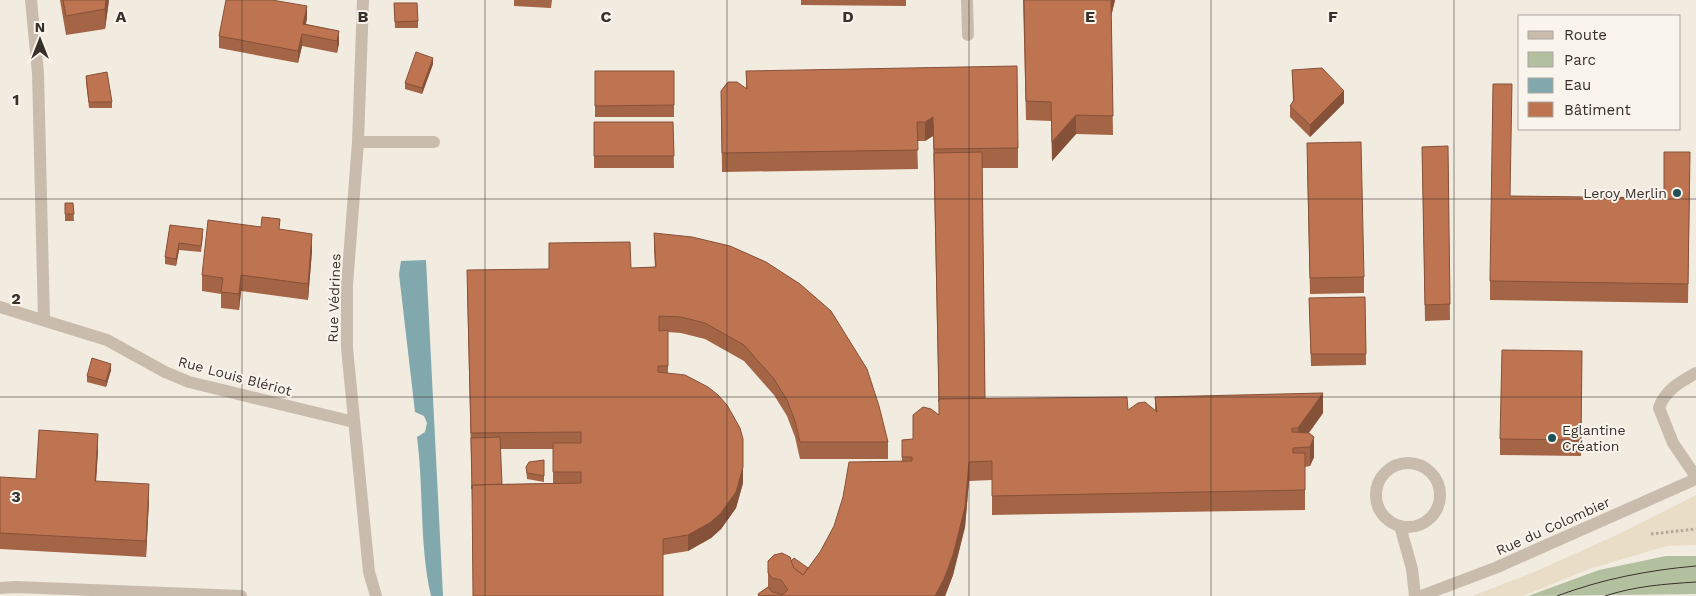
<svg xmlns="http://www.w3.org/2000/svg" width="1696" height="596" font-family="'Work Sans',sans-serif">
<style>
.green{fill:#b3c0a0}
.plaza{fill:#e9ddc8}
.water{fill:#80a8ad}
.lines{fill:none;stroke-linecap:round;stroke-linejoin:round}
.path{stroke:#b5a696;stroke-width:3;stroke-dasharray:2.5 2.5;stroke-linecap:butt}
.lane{stroke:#c9bcac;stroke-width:12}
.street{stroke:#c9bcac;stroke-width:12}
.tram{stroke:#38302b;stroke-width:1}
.wall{fill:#a46446;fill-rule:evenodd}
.shaded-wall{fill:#865139}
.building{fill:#bf7451;stroke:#865139}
.grid{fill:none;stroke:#38302b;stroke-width:1;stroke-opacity:0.55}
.poi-dot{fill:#225057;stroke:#f9f4ec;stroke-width:2}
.labels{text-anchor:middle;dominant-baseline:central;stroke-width:4;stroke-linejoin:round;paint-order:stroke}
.poi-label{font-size:14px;fill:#38302b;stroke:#f9f4ec;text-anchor:end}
.street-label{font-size:14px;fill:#38302b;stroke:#f9f4ec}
.grid-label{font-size:16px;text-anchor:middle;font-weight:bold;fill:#38302b;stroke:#f9f4ec;stroke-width:4;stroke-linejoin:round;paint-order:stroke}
</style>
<rect width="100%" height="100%" fill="#f2ebe0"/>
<path class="green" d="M1666 556H1696V594L1528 596 1599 570Z"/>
<path class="plaza" d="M1696 495V545L1667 546 1589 569 1523 596H1472L1532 573 1621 533Z"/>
<path class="water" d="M426 260 443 596H431C419 544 424 490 417 437L425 432 427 423 424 416 415 412 399 274 401 261Z"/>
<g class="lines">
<path class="path" d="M1651 534 1696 529"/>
<g class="lane">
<path d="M967 0 968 35"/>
<path d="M358 142H434"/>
<path d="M1696 373C1680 382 1665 390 1659 408L1673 443 1696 477"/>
<circle cx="1408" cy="495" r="32"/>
<path d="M1400 526 1412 569 1415 596"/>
<path d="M0 588 16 587 241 596"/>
</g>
<g class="street">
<path d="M31 0 38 73 44 320"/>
<path d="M363 0 358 142 347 285V348L369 572 376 596"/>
<path d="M0 307 107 340 165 372 189 382 354 422"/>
<path d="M1421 596 1495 568 1696 479"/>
</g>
<g class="tram">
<path d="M1557 596C1602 579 1649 570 1696 566"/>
<path d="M1605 596C1635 586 1665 584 1696 582"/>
</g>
</g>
<g class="wall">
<path d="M60 0H109L105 29 66 35Z"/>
<path d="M514 0H552L551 8 514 6Z"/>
<path d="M801 0H906V6L801 5Z"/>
<path d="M1023 0H1115L1111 16 1113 135 1076 134 1052 161 1051 121 1026 120Z"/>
<path d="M394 3 418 21V28H395Z"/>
<path d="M307 18 306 24 339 31V43L337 53 302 46 298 63 219 48V36Z"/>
<path d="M433 64 422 94 405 89V83Z"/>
<path d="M1292 70 1344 103 1310 137 1290 117V106L1293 101Z"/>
<rect x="595" y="71" width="79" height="46"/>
<path d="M746 71 1018 148V168H982L985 398 1128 410 1155 411V397L1323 413 1309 433 1314 457 1310 466 1305 467V510L992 515V480L969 481 965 527 953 575 945 596H758V594L768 587V561H791L808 568 902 461V440L913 439V415L939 414 933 136 925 141H917L918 169 722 172 721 91 746 88Z"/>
<path d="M86 76 112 102V108H89L86 82Z"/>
<path d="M594 122H673L674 168H594Z"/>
<path d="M1448 146 1450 320 1425 321 1422 147Z"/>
<path d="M1307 159 1364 277V293L1310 294Z"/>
<path d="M1690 172 1688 303 1490 300V281L1510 196 1664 198Z"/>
<path d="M65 203H73L74 221H65Z"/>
<path d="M170 225 203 236 201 252 179 250 176 266 165 264V257Z"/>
<path d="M280 230 312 251 308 300 241 291 239 310 221 308V294L202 291V275Z"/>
<path d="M654 233 888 442V459H800L795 437 787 416 774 395 744 361 705 339 681 333 668 332V373L743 483 736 508 721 529 711 538 688 551 663 555 472 501 467 286 631 268 655 267 654 250ZM500 449H553V483L502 484Z"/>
<path d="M1365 297 1366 365 1311 366 1309 298Z"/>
<path d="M1582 351 1581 456 1500 455V439Z"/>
<path d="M111 370 106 387 87 382V376Z"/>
<path d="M98 450 96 481 149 500 146 557 0 549V485L36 479Z"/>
<path d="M544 460V482L527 479 526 467Z"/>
</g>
<g class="shaded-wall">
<path d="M106 0H109L105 29V9Z"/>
<path d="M1111 0H1115L1111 17Z"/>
<path d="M307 6V18L303 36V24Z"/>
<path d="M339 31V43L337 53V41Z"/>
<path d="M302 34V46L298 63V51Z"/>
<path d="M433 58V64L422 94V88Z"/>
<path d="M1344 91V103L1310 137V125Z"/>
<path d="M1076 115V134L1052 161V142Z"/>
<path d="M933 117V136L925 141V122Z"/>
<path d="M312 234V251L308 300V284Z"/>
<path d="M179 243V250L176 266V259Z"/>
<path d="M241 275V291L239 310V294Z"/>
<path d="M111 364V370L106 387V381Z"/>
<path d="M1323 393V413L1298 447V428Z"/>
<path d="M98 434V450L95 497V481Z"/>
<path d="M1314 437V457L1310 466V447Z"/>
<path d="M969 462V481L965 527 953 575 945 596H935Z"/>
<path d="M743 467V483L736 508 721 529 711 538 688 551V535Z"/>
<path d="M149 484V500L146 557V541Z"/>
</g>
<g class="building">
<path d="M63 0H106L105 9 66 16Z"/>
<path d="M226 0H272L307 6 303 24 339 31 337 41 302 34 298 51 219 36Z"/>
<path d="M1024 0H1111L1113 116 1076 115 1052 142 1051 102 1026 101Z"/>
<path d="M394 3H417L418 21 395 22Z"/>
<path d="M416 52 433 58 422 88 405 83Z"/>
<path d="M1017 66 1018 148 934 149 933 117 925 122H917L918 150 722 153 721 91 728 82H737L747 89 746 71Z"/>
<path d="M1322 68 1344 91 1310 125 1290 106 1294 100 1292 70Z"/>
<path d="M595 71H674V105L595 106Z"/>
<path d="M107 72 112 102H89L86 76Z"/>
<path d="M1493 84H1512L1510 196 1664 198V152H1690L1688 284 1490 281Z"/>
<path d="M594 122H673L674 156H594Z"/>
<path d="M1361 142 1364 277 1310 278 1307 143Z"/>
<path d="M1448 146 1450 304 1425 305 1422 147Z"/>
<path d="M982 152 985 398 939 399V402L934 153Z"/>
<path d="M65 203H73L74 214H65Z"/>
<path d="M262 217 280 219 279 229 312 234 308 284 241 275 239 294 221 292 223 278 202 275 208 220 261 227Z"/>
<path d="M170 225 203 229 201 246 179 243 176 259 165 257Z"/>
<path d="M654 233 692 237 730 246 766 262 800 284 831 311 867 369 879 406 888 442H800L795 421 787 400 774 379 744 345 705 323 681 317 659 316V331L668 330V366H658V372L685 375 708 387 718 395 727 405 740 428 743 439V467L736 492 721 513 711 522 688 535 663 539V596H473L472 485 581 483V472H553V443H581V432L471 433 467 270 549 269V243L630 242 631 268 656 267Z"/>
<path d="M1365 297 1366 354H1311L1309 298Z"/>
<path d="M1502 350 1582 351 1581 440 1500 439Z"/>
<path d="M92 358 111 364 106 381 87 376Z"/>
<path d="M1323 393 1298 428H1292V432L1309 433 1314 437 1310 447 1293 448V453H1305V490L992 496V461L969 462 965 507 953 555 944 579 935 596H781L788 590 781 580 772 578 768 573V561L774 555 782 553 790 557 794 568 803 575 820 552 834 526 843 497 849 462 912 461V457H902V440L913 439V415L923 407 931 409 939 415V399L1127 397 1128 410 1138 403 1145 402 1157 412 1155 397Z"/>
<path d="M39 430 98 434 95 481 149 484 146 541 0 533V477L36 479Z"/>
<path d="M500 437 502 484 472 485V489L471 438Z"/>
<path d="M544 460V476L527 473 526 467 529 462Z"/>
<path d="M794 558 808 568 803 575 794 568 791 561Z"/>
<path d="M768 587 772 592 781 594 782 595 759 596 758 594Z"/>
</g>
<path class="grid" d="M242 0V596M485 0V596M727 0V596M969 0V596M1211 0V596M1454 0V596M0 199H1696M0 397H1696"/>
<g class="poi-dot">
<circle cx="1677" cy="193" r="5"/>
<circle cx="1552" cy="438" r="5"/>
</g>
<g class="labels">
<g class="poi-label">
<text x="1667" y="193">Leroy Merlin</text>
<text x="1562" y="430" text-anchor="start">Eglantine<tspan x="1562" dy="16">Création</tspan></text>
</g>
<g class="street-label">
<text transform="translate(334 298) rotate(-88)">Rue Védrines</text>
<text transform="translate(235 376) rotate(15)">Rue Louis Blériot</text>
<text transform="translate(1553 526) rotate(-24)">Rue du Colombier</text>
</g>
</g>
<g class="grid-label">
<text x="121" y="22">A</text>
<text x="363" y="22">B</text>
<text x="606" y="22">C</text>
<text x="848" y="22">D</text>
<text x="1090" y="22">E</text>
<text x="1333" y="22">F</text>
<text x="16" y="105">1</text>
<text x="16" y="304">2</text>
<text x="16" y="502">3</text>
</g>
<rect x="1518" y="15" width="162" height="115" fill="#f9f4ec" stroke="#aca69f"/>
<rect x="1528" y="31" width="25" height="8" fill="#c9bcac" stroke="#aca69f"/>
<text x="1564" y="40" font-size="15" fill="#38302b">Route</text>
<rect x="1528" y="52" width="25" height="15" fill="#b3c0a0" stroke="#aca69f"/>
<text x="1564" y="65" font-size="15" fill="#38302b">Parc</text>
<rect x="1528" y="78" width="25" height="15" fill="#80a8ad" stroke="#aca69f"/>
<text x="1564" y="90" font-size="15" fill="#38302b">Eau</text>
<rect x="1528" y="102" width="25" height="15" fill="#bf7451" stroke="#aca69f"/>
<text x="1564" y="115" font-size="15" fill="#38302b">Bâtiment</text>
<g transform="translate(40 40)" stroke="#f9f4ec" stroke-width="4" paint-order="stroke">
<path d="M0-4L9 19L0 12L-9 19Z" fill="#38302b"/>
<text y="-8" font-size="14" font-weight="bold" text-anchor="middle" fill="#38302b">N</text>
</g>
</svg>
